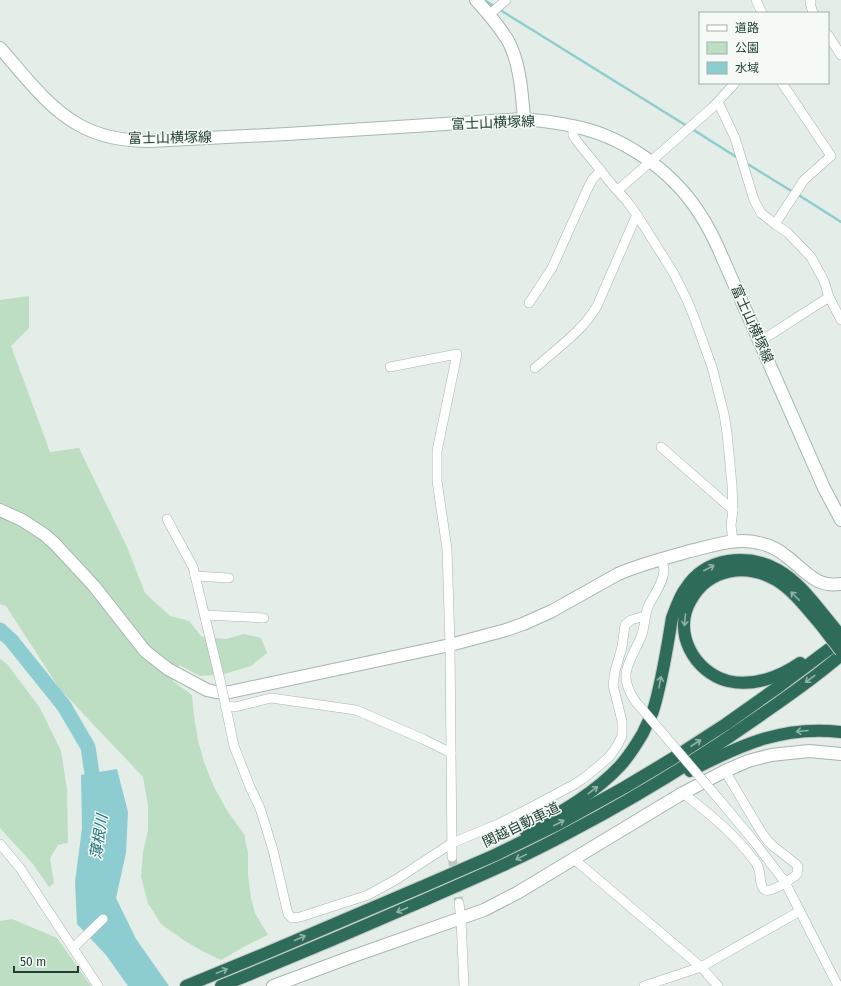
<svg xmlns="http://www.w3.org/2000/svg" width="841" height="986" font-family="'Fira Sans','Noto Sans JP',sans-serif">
<style>
.green{fill:#bddec3}
.water{fill:#8dcdd1}
.lines{fill:none;stroke-linecap:round;stroke-linejoin:round}
.stream{stroke:#8dcdd1;stroke-width:2.5}
.river{stroke:#8dcdd1;stroke-width:15}
.minor-tunnel{stroke:#bdcac4;stroke-width:9;stroke-dasharray:9 4.5;stroke-linecap:butt}
.minor-casing{stroke:#a6b5af;stroke-width:10}
.tertiary-casing{stroke:#a6b5af;stroke-width:14}
.secondary-casing{stroke:#a2b9af;stroke-width:14}
.motorway-casing{stroke:#c1c9c6;stroke-width:14}
.minor{stroke:#fff;stroke-width:9}
.tertiary{stroke:#fff;stroke-width:12}
.secondary{stroke:#fff;stroke-width:12}
.motorway{stroke:#2f6b5a;stroke-width:12}
.minor-bridge-casing{stroke:#a6b5af;stroke-width:10;stroke-linecap:butt}
.motorway-bridge-casing{stroke:#c1c9c6;stroke-width:14;stroke-linecap:butt}
.minor-bridge{stroke:#fff;stroke-width:9}
.motorway-bridge{stroke:#2f6b5a;stroke-width:12}
.oneway{stroke:#92b2a8}
.labels{text-anchor:middle;dominant-baseline:central;stroke-width:3;stroke-linejoin:round;paint-order:stroke}
.street-label{font-size:14px;fill:#233f35;stroke:#f5faf7}
.water-label{font-size:15px;font-style:italic;fill:#1d737b;stroke:#f5faf7}
</style>
<rect width="100%" height="100%" fill="#e4ede8"/>
<g class="green">
<path d="M29 296V328L11 346 50 452 79 448 127 547 145 593 170 616 189 621 202 637 226 639 244 634 261 638 267 653 251 666 224 674 200 676 179 665 173 681 192 695 194 716 198 740 204 762 214 787 228 812 244 834 248 853V875L251 898 255 913 268 935 249 944 221 960 204 952 185 941 161 924 148 903 141 877 143 852 148 830V805L143 777 59 688 6 606 0 604V300Z"/>
<path d="M0 659 7 664 40 708 61 751 67 789 68 843 58 845 50 858 54 883 49 887 33 864 0 828Z"/>
<path d="M12 919 57 938 91 986H0V921Z"/>
</g>
<path class="water" d="M117 769 128 812 126 853 116 898 136 939 169 986H128L106 955 77 924 75 882 82 828 81 775Z"/>
<g class="lines">
<g class="stream">
<path d="M484 0 687 126"/>
<path d="M692 129 738 158"/>
<path d="M746 163 793 192"/>
<path d="M797 194 841 222"/>
</g>
<path class="river" d="M0 630 11 640 64 706 88 747 94 787 97 792"/>
<path class="minor-tunnel" d="M452 857 459 903"/>
<defs>
<g id="minor">
<path d="M756 0 762 13"/>
<path d="M811 0 810 3 813 13"/>
<path d="M489 15 506 0"/>
<path d="M828 35 841 55"/>
<path d="M718 102 735 138 754 200 761 213 775 224 788 233 811 257 824 281 829 297 759 342"/>
<path d="M573 126V135L576 140 614 187 626 200 637 215 673 272 687 300 694 317 712 367 724 414 727 433 732 485 733 510 731 525 733 541"/>
<path d="M618 190 713 107 735 83"/>
<path d="M775 224 804 180 831 156 782 83"/>
<path d="M829 297 841 320"/>
<path d="M529 303 552 268 587 190 592 180 601 170"/>
<path d="M390 367 457 354 437 451V481L447 549 450 645 452 857"/>
<path d="M535 368C557 348 582 332 597 306L634 221 637 215"/>
<path d="M661 447 733 510"/>
<path d="M167 519 193 567 220 680"/>
<path d="M195 576 229 578"/>
<path d="M205 615 264 618"/>
<path d="M636 702C616 674 630 663 641 637 645 628 644 617 648 607 653 596 663 584 664 571 664 567 662 563 662 559"/>
<path d="M225 703 234 746 250 787 260 808 273 850 288 914 292 918 300 917 368 895 397 879 452 843 498 824 528 809 575 784 584 778 595 769 609 757 617 746 622 736V721L613 685 615 671 622 647 625 625 631 620 645 616"/>
<path d="M225 706 235 707 271 698 356 710 425 740 451 753"/>
<path d="M683 793C708 813 734 833 753 859 756 862 758 865 759 870 761 875 759 886 765 890 772 893 789 880 795 876L797 874 798 867 796 864 773 846 767 840 760 830 725 771"/>
<path d="M717 797 753 840 785 882 838 986"/>
<path d="M0 844 20 868 98 986"/>
<path d="M574 859 701 967 718 986"/>
<path d="M459 903 461 919 464 986"/>
<path d="M73 948 103 919"/>
<path d="M644 986 701 967 800 911"/>
</g>
<g id="tertiary">
<path d="M476 0C487 12 498 25 507 39 520 61 522 94 524 119"/>
<path d="M0 510 22 520 45 535 55 544 94 586 145 651 168 669 207 690 216 692H230L450 645 506 630 523 624 552 611 618 574C641 564 666 558 690 551 712 546 736 537 759 543 769 545 779 550 786 556 805 570 815 588 841 584"/>
<path d="M273 986 348 958 484 910 517 893 683 793 725 771 748 761 771 755 809 751 841 754"/>
</g>
<path id="secondary" d="M0 48C24 75 47 107 79 125 100 137 127 141 150 141L287 134 524 119C540 121 556 122 572 126 621 135 670 169 698 211 708 226 716 242 723 259L824 488 841 520"/>
<g id="motorway">
<path d="M800 663C780 677 753 687 728 681 694 672 672 632 691 600 709 568 746 563 776 580 794 591 807 609 821 625"/>
<path d="M690 771C740 745 783 725 841 732"/>
<path d="M526 832C559 813 594 794 620 766 629 756 636 745 643 733 646 726 650 719 653 711 662 682 667 648 672 618 676 608 679 597 686 588 706 557 748 553 778 570 799 582 813 602 828 620"/>
<path d="M186 986 264 954 426 885 495 855 560 823 625 787 675 757 726 724 781 685 841 640"/>
<path d="M221 986C285 960 349 933 413 905 466 882 518 860 568 833 635 798 700 758 761 715 788 696 816 677 841 655"/>
</g>
</defs>
<use href="#minor" class="minor-casing"/>
<use href="#tertiary" class="tertiary-casing"/>
<use href="#secondary" class="secondary-casing"/>
<use href="#motorway" class="motorway-casing"/>
<use href="#minor" class="minor"/>
<use href="#tertiary" class="tertiary"/>
<use href="#secondary" class="secondary"/>
<use href="#motorway" class="motorway"/>
<defs>
<g id="minor-bridge">
<path d="M220 680 225 703"/>
<path d="M636 702 717 797"/>
</g>
<g id="motorway-bridge">
<path d="M828 620 841 636"/>
<path d="M821 625 841 651"/>
</g>
</defs>
<use href="#minor-bridge" class="minor-bridge-casing"/>
<use href="#motorway-bridge" class="motorway-bridge-casing"/>
<use href="#minor-bridge" class="minor-bridge"/>
<use href="#motorway-bridge" class="motorway-bridge"/>
</g>
<defs><path id="oneway-shaft" d="M-6 0H5M1.5-3L5.5 0L1.5 3" fill="none" stroke-width="1.6" stroke-linecap="round" stroke-linejoin="round"/></defs>
<g class="oneway">
<use href="#oneway-shaft" transform="translate(709 568) rotate(-27)"/>
<use href="#oneway-shaft" transform="translate(795 596) rotate(-135)"/>
<use href="#oneway-shaft" transform="translate(685 620) rotate(95)"/>
<use href="#oneway-shaft" transform="translate(810 679) rotate(143)"/>
<use href="#oneway-shaft" transform="translate(660 682) rotate(-79)"/>
<use href="#oneway-shaft" transform="translate(802 731) rotate(175)"/>
<use href="#oneway-shaft" transform="translate(696 743) rotate(-33)"/>
<use href="#oneway-shaft" transform="translate(593 790) rotate(-37)"/>
<use href="#oneway-shaft" transform="translate(559 823) rotate(-27)"/>
<use href="#oneway-shaft" transform="translate(521 857) rotate(154)"/>
<use href="#oneway-shaft" transform="translate(402 910) rotate(157)"/>
<use href="#oneway-shaft" transform="translate(300 938) rotate(-24)"/>
<use href="#oneway-shaft" transform="translate(222 971) rotate(-22)"/>
</g>
<g class="labels">
<g class="street-label">
<text transform="translate(493 123) rotate(-2)">富士山横塚線</text>
<text transform="translate(170 138) rotate(-1)">富士山横塚線</text>
<text transform="translate(752 324) rotate(66)">富士山横塚線</text>
<text transform="translate(521 825) rotate(-26)">関越自動車道</text>
</g>
<g class="water-label">
<text transform="translate(99 837) rotate(-81)">薄根川</text>
</g>
</g>
<rect x="699" y="12" width="130" height="72" fill="#f5faf7" stroke="#a1afa9"/>
<rect x="707" y="25" width="20" height="6" fill="#ffffff" stroke="#a1afa9"/>
<text x="735" y="32" font-size="12" fill="#233f35">道路</text>
<rect x="707" y="42" width="20" height="12" fill="#bddec3" stroke="#a1afa9"/>
<text x="735" y="52" font-size="12" fill="#233f35">公園</text>
<rect x="707" y="62" width="20" height="12" fill="#8dcdd1" stroke="#a1afa9"/>
<text x="735" y="72" font-size="12" fill="#233f35">水域</text>
<path d="M14 966v6h64v-6" fill="none" stroke="#233f35" stroke-width="2"/>
<text x="20" y="966" font-size="12" fill="#233f35" stroke="#f5faf7" stroke-width="3" paint-order="stroke">50 m</text>
</svg>
